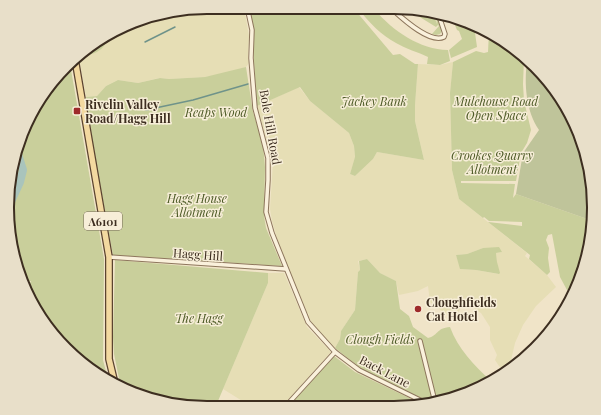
<svg xmlns="http://www.w3.org/2000/svg" width="601" height="415" font-family="'Playfair Display',serif">
<style>
.farmland{fill:#e6deb5;fill-rule:evenodd}
.green{fill:#c9cf9b}
.cemetery{fill:#bfc49a}
.lines{fill:none;stroke-linecap:round;stroke-linejoin:round}
.stream{stroke:#6f938a;stroke-width:1.5}
.river{stroke:#a9c4bc;stroke-width:8}
.street-casing{stroke:#8d765c;stroke-width:5.5}
.primary-casing{stroke:#5b4430;stroke-width:8}
.street{stroke:#faf1dc;stroke-width:3.5}
.primary{stroke:#f3d9a0;stroke-width:5.5}
.poi-dot{fill:#9e2a2b;stroke:#f7eed8;stroke-width:1.5}
.labels{text-anchor:middle;dominant-baseline:central;stroke-width:3;stroke-linejoin:round;paint-order:stroke}
.shield{fill:#f7eed8;stroke:#756857;stroke-width:1}
.shield-label{font-size:11px;font-weight:bold;fill:#3d2e20}
.park-label{font-size:12px;font-style:italic;fill:#4d5a26;stroke:#f7eed8}
.poi-label{font-size:12px;font-weight:bold;fill:#3d2e20;stroke:#f7eed8;text-anchor:start}
.street-label{font-size:12px;fill:#3d2e20;stroke:#f7eed8}
.rim{fill:none;stroke:#3d2e20;stroke-width:2}
</style>
<rect width="100%" height="100%" fill="#f0e4c8"/>
<g class="farmland">
<path d="M208 7 244 8 249 36 248 57 249 63 246 67 234 72 205 77 169 79 159 78 138 83 118 80 106 86 97 96 86 97 79 58 92 54 107 42V36L155 14Z"/>
<path d="M453 62 450 93 452 170 459 199 527 253 525 256 547 275 556 287 536 306 523 325 515 343 509 369 505 372 499 366 495 360 497 355 490 340V327L481 313 464 302 454 320 430 302 428 286 418 291 399 295 396 281 380 273 367 259 358 261 360 270 358 272 355 310 341 331 340 339 335 348 315 328 308 316 309 314 307 313 279 245 272 221 270 209 273 162 257 106 299 87 310 101 349 133 354 146 355 158 350 174 355 176 373 159 377 152 424 160 415 121V105L418 64 440 65ZM483 248 502 252 496 253 498 274 476 270 461 269 456 255 467 254Z"/>
<path d="M268 273H284L307 327 331 352 282 407H252L223 389 268 283Z"/>
</g>
<g class="green">
<path d="M250 8 355 10 393 55 400 54 415 64H418L415 105V121L424 160 377 152 373 159 355 176 350 174 355 157 354 146 349 133 310 101 300 87 257 106C253 73 255 40 250 8Z"/>
<path d="M359 10H375C392 30 420 50 448 50L450 61 440 65 427 64 428 57C418 52 406 49 396 43 381 35 370 23 359 10Z"/>
<path d="M410 11H426L429 18 434 16 437 24 436 15 442 31 440 34 436 35 432 34 439 26 438 25 436 27Z"/>
<path d="M452 18 474 26 477 47 451 58 449 50 462 39 459 31 457 30Z"/>
<path d="M489 32 494 34 524 59 523 84 524 101 531 130 527 143 521 153 516 181H461V183L515 184 513 198 516 194 593 221 575 289 567 290 560 277 552 234 548 235 546 240 549 248 548 258 550 272 547 275 529 259 530 255 488 222 522 226V222L494 221H489L484 217 483 218 459 199 452 170 450 93 453 62 476 51 484 53 488 52Z"/>
<path d="M107 36C107 52 90 55 77 58L96 41Z"/>
<path d="M70 64 104 259 103 360 108 379 57 340 32 303 24 285 31 282V281L23 283 11 246 10 210 23 181 25 168 18 148 22 131 57 75Z"/>
<path d="M246 67 253 112 263 144 265 167 264 216 266 228 282 266 113 255 94 153 86 97 97 96 106 86 118 80 138 83 160 78 169 79 205 77Z"/>
<path d="M16 155 21 169 19 181 9 202V182Z"/>
<path d="M499 247 502 252 496 253 497 262 500 273 499 274 476 270 460 269 456 255 467 254 483 248Z"/>
<path d="M367 259 380 273 396 281 400 309 409 316 413 327 428 338C438 336 436 328 450 327 458 349 474 365 491 381L482 387 431 403 360 368 335 348 340 339 341 331 355 310 358 272 360 270 359 261Z"/>
<path d="M115 260 268 273V283L218 401 222 407 195 408 121 388 114 354 113 337Z"/>
<path d="M334 356 355 372 424 405 420 406 288 407Z"/>
</g>
<path class="cemetery" d="M527 61 544 75 583 143 593 221 516 194 523 153 539 130C526 111 524 84 527 61Z"/>
<g class="lines">
<g class="stream">
<path d="M145 42 175 27"/>
<path d="M146 110 193 100 248 84"/>
</g>
<path class="river" d="M9 206 20 182 23 170 17 151"/>
<defs>
<g id="street">
<path d="M247 8 249 16 252 30 251 58 255 108 268 158V180L266 212 272 233 308 322 335 352 359 370 428 404"/>
<path d="M393 10C403 19 430 44 444 37L445 34 438 13"/>
<path d="M109 257 286 269"/>
<path d="M550 327 554 321"/>
<path d="M420 341 435 402"/>
<path d="M285 407 335 352"/>
</g>
<path id="primary" d="M75 59 109 257V359L115 384"/>
</defs>
<use href="#street" class="street-casing"/>
<use href="#primary" class="primary-casing"/>
<use href="#street" class="street"/>
<use href="#primary" class="primary"/>
</g>
<g class="poi-dot">
<rect x="73" y="107" width="8" height="8" rx="2"/>
<circle cx="418" cy="309" r="4"/>
</g>
<g class="labels">
<rect class="shield" x="84" y="212" width="38" height="18" rx="3"/>
<g class="shield-label">
<text x="103" y="221">A6101</text>
</g>
<g class="park-label">
<text x="374" y="101">Jackey Bank</text>
<text x="496" y="101">Mulehouse Road<tspan x="496" dy="14">Open Space</tspan></text>
<text x="216" y="112">Reaps Wood</text>
<text x="492" y="155">Crookes Quarry<tspan x="492" dy="14">Allotment</tspan></text>
<text x="197" y="198">Hagg House<tspan x="197" dy="14">Allotment</tspan></text>
<text x="199" y="318">The Hagg</text>
<text x="380" y="339">Clough Fields</text>
</g>
<g class="poi-label">
<text x="85" y="104">Rivelin Valley<tspan x="85" dy="14">Road/Hagg Hill</tspan></text>
<text x="426" y="302">Cloughfields<tspan x="426" dy="14">Cat Hotel</tspan></text>
</g>
<g class="street-label">
<text transform="translate(271 127) rotate(80)">Bole Hill Road</text>
<text transform="translate(198 254) rotate(4)">Hagg Hill</text>
<text transform="translate(385 371) rotate(27)">Back Lane</text>
</g>
</g>
<path d="M0 0H601V415H0ZM207 14H394A193 193 0 0 1 587 207V208A193 193 0 0 1 394 401H207A193 193 0 0 1 14 208V207A193 193 0 0 1 207 14Z" fill="#e8dfc9" fill-rule="evenodd"/>
<path class="rim" d="M207 14H394A193 193 0 0 1 587 207V208A193 193 0 0 1 394 401H207A193 193 0 0 1 14 208V207A193 193 0 0 1 207 14Z"/>
</svg>
